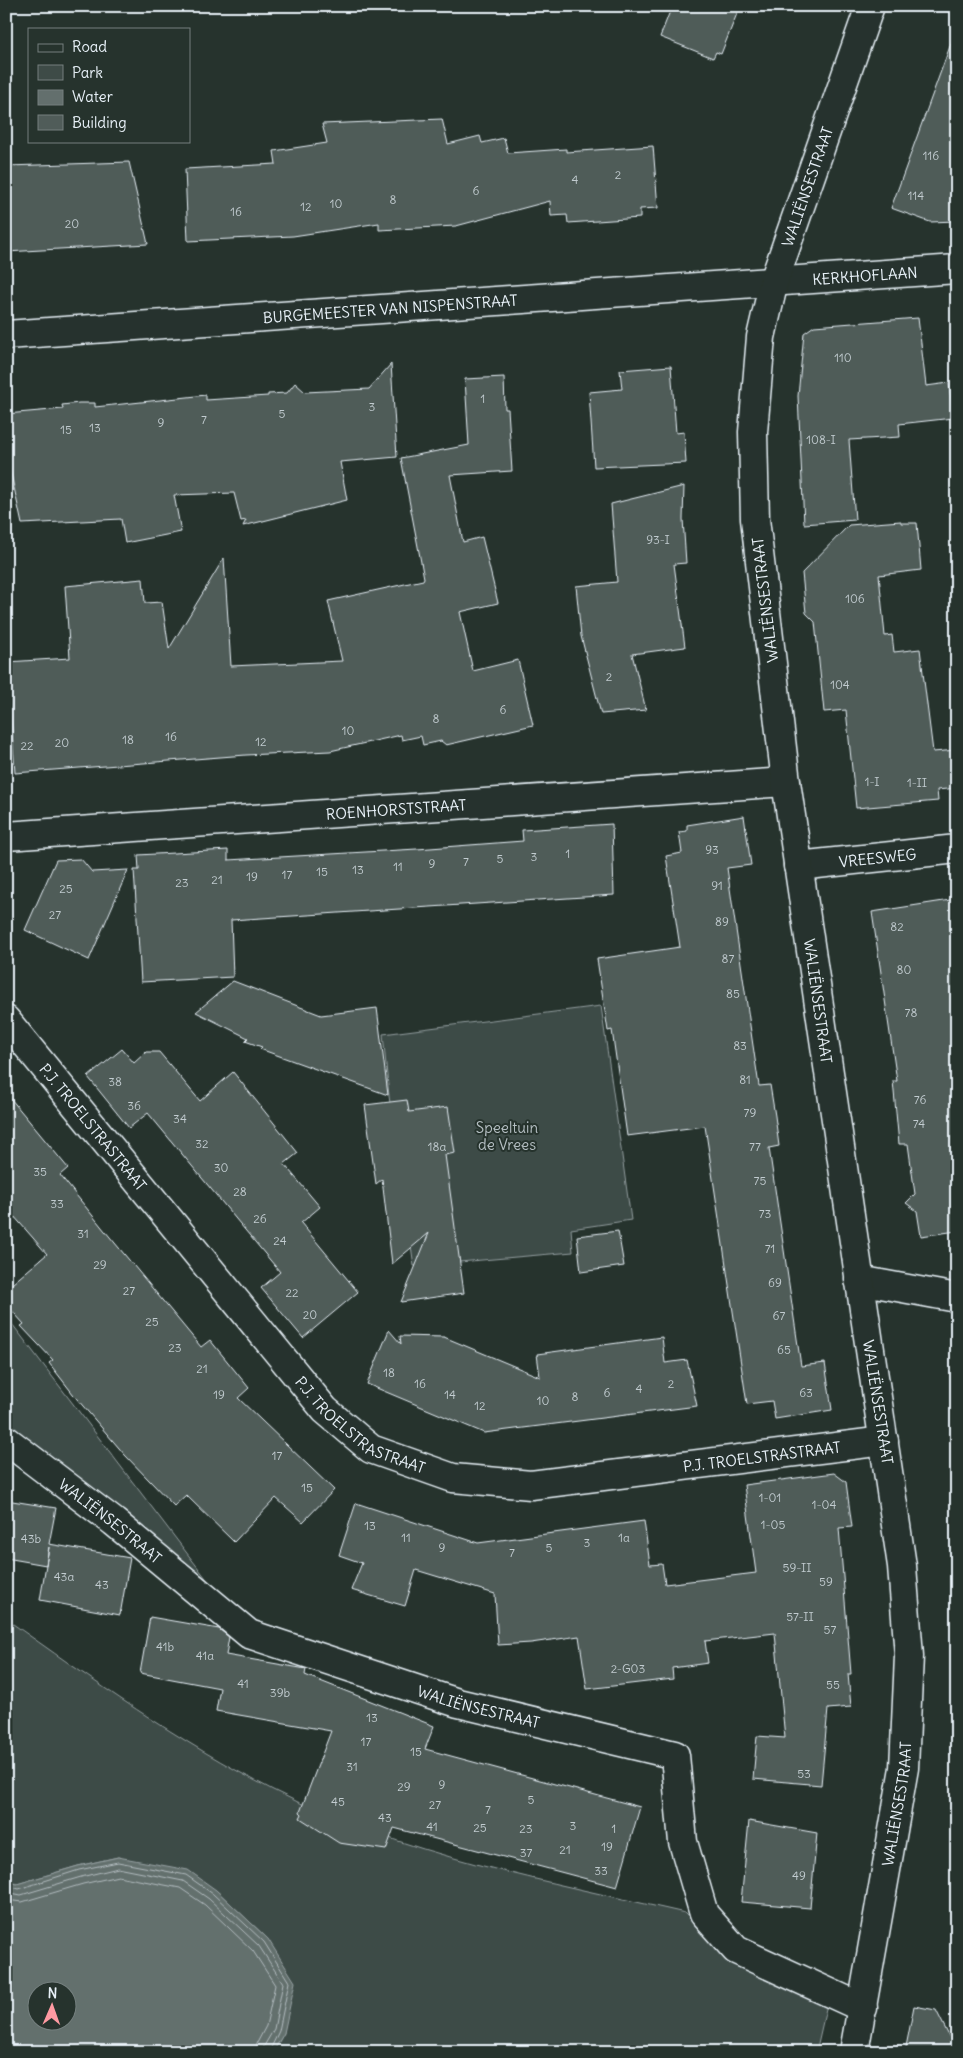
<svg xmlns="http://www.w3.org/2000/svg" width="963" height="2058" font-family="Delius,sans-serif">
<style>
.green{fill:#3e4b47;stroke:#939ea0}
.water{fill:#636f6d;stroke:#98a3a5;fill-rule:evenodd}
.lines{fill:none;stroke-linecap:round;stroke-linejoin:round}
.shore{stroke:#b3bdc0;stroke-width:1}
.building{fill:#505c59;stroke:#e8f1f8}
.minor-casing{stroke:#e8f1f8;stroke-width:31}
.minor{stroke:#26332d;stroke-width:28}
.labels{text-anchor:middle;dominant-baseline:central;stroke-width:4;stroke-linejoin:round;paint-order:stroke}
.number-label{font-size:12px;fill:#c2ccd0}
.street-label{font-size:15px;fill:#e8f1f8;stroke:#26332d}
.park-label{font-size:15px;fill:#b5bfc3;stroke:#26332d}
</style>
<rect width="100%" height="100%" fill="#26332d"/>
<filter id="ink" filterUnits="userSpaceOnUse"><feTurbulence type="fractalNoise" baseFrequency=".02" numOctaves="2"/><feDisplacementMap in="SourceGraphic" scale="10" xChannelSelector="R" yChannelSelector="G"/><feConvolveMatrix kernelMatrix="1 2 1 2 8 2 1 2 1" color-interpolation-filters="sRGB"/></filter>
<g filter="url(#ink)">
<g class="green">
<path d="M601 1006 631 1220 571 1229 573 1252 414 1266 389 1096 383 1034Z"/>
<path d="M6 1316 215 1590 6 1437Z"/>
<path d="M6 1619C92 1680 179 1742 273 1790 402 1855 546 1881 685 1913L710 1938 827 2004 816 2052H273L284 2033 268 1939 216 1890 118 1857 78 1866 17 1884 6 1880Z"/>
</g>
<path class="water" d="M118 1857 188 1870 216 1890 268 1939 295 1982 284 2033 273 2052H6V1880L17 1884 78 1866ZM38 1990H68V2020H38Z"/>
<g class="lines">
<g class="shore">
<path d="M6 1885 19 1889 79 1870 118 1862 186 1875 213 1894 264 1942 289 1982 279 2031 269 2052"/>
<path d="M6 1892 21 1895 81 1877 118 1868 183 1881 209 1899 259 1946 283 1983 274 2029 264 2046 263 2052"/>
<path d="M6 1900 22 1902 83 1884 118 1876 180 1888 205 1905 253 1951 275 1985 266 2026 257 2043 255 2052"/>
</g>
</g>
<g class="building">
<path d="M672 6H740L721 54 716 52 713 58 660 37Z"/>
<path d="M953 38 957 39V221L930 222 891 208Z"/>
<path d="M442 119 448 144 480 136 482 143 504 138 508 153 566 149V152L653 146 658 208 640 209V218L568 223 567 215 551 216 550 201 456 226 379 230V223L293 236 188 241 185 169 276 164 274 151 327 143 322 124Z"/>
<path d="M129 162 148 244 6 252V202H10L7 166Z"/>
<path d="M918 318 926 386 949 383 953 418 899 424 900 437 849 440 855 520 804 524 798 396 804 333 814 326Z"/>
<path d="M391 364 397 457 340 462 347 500 243 526 246 520 241 521 234 493 174 495 181 532 125 543 121 519 22 524 6 451V414L63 409 62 405 79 403H95V407L206 395V400L268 396V394L287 393 295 383 305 392 369 389Z"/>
<path d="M671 366 676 433 684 432 686 463 594 467 589 392 622 389 620 370Z"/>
<path d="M504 377 505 409H508L512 471 450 475 463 542 482 537 498 603 460 612 473 671 518 660 533 725 446 745 441 741 423 745 421 736 402 740 401 735 330 751 246 755 15 773 7 662 70 658 65 586 143 579 145 603 162 602 169 649 224 558 231 666 342 661 328 601 423 580 424 578 401 458 469 445 465 379Z"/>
<path d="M684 486 683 519 686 563 674 564 685 647 632 654 646 710 601 714 581 636 576 586 617 582 611 504Z"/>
<path d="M901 521V523H917L921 570 879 575 885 636 892 635 894 652 920 649 933 752 957 750V788L937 790 938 801 856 808 846 710 824 712 815 622 806 613 802 573 849 525Z"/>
<path d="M744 816 751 865 727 868 752 1039 759 1086 770 1085 775 1116 779 1146 769 1148 801 1366 825 1363 832 1410 775 1419 772 1401 747 1404 705 1126 627 1136 612 1030 608 1031 597 959 680 947 666 856 682 853 679 832 687 831V825Z"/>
<path d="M612 824 614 895 231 920 233 977 141 982 134 870H139L138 855 228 850V860L417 849 523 841 522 830Z"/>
<path d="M81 859 92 872 128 870 89 960 25 930 56 860Z"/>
<path d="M957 899V1231L921 1236 917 1211 906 1203 915 1194 908 1144H899L893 1081H897L872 912Z"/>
<path d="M233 981 321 1015 377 1008 388 1095 260 1049 262 1047 245 1041 248 1038 196 1012Z"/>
<path d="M122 1049 134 1063 146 1052H159L200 1101 233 1072 298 1153 284 1164 320 1207 301 1223 358 1292 303 1338 261 1288 280 1272 255 1242 148 1113 129 1128 88 1077Z"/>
<path d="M6 1093 68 1168 60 1175 105 1231 201 1347 210 1340 249 1388 238 1398 334 1490 303 1522 276 1498 234 1542 186 1495 174 1506 125 1455 77 1399 49 1363 53 1360 21 1326 24 1324 6 1304V1289L47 1254 6 1207Z"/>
<path d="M407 1100 409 1112 448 1107 455 1153 445 1155 464 1293 401 1302 429 1233 392 1264 382 1179 376 1184 365 1105Z"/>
<path d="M618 1231 624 1266 581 1272 577 1236Z"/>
<path d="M389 1330 401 1344 400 1336 444 1337 540 1377 537 1354 662 1337 665 1363 687 1360 697 1406 484 1433 367 1384Z"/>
<path d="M834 1473 846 1482 852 1527 839 1528 851 1674H848L851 1707 828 1709 821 1785 753 1779 757 1736 785 1738 775 1633 705 1641 708 1663 672 1668 673 1679 587 1689 579 1636 531 1643 498 1645 495 1594 416 1570 405 1606 351 1590 362 1563 339 1555 356 1503 478 1543 644 1521 650 1565 662 1564 665 1584 756 1573 744 1485Z"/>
<path d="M6 1500 56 1508 49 1544 130 1558 120 1615 40 1600 49 1547 46 1565 6 1558Z"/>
<path d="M150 1617 219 1629 229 1637 226 1655 306 1669 305 1675 434 1726 425 1749 640 1807 617 1887 394 1828 386 1850 339 1843 300 1818 302 1814 300 1812 331 1731 216 1711 220 1688 140 1673Z"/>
<path d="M749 1821 817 1833 810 1908 741 1902Z"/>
<path d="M914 2006 936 2010 957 2052H905Z"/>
</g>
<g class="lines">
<defs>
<g id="minor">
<path id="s1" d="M6 335 957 269"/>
<path id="s2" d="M6 836 786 782"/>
<path id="s3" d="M798 866 957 849"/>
<path id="s4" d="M6 1020 325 1410 371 1449 453 1478 531 1485 884 1441"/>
<path d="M859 1280 957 1298"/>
<path id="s5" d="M6 1440 114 1522 249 1634 458 1703 675 1755 683 1842 704 1914 736 1950 863 2008"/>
<path id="s6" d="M854 2052 904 1768 909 1656 902 1566 786 782 755 519 753 432 761 337 774 281 870 6"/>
</g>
</defs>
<use href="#minor" class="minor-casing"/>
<use href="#minor" class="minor"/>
</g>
</g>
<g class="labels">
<g class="number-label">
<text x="931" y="155">116</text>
<text x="618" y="174">2</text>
<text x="575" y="179">4</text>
<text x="476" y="190">6</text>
<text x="916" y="195">114</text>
<text x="393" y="199">8</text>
<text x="336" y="203">10</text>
<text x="306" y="206">12</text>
<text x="236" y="211">16</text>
<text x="72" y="223">20</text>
<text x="843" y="357">110</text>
<text x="483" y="398">1</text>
<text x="372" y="406">3</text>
<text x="282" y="413">5</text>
<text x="204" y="419">7</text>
<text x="161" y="422">9</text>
<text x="95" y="427">13</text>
<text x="66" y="429">15</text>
<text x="821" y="439">108-I</text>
<text x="658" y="539">93-I</text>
<text x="855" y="598">106</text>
<text x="609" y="676">2</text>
<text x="840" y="684">104</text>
<text x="503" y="709">6</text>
<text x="436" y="718">8</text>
<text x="348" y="730">10</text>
<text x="171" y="736">16</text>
<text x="128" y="739">18</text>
<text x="261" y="741">12</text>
<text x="62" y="742">20</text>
<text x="27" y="745">22</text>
<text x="872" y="781">1-I</text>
<text x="917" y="782">1-II</text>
<text x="712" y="849">93</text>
<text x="568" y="853">1</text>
<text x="534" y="856">3</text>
<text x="500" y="858">5</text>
<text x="466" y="861">7</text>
<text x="432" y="863">9</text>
<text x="398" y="866">11</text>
<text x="358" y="869">13</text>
<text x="322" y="871">15</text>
<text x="287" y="874">17</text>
<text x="252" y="876">19</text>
<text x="217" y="879">21</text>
<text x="182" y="882">23</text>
<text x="717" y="885">91</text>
<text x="66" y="888">25</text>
<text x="55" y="914">27</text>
<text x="722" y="921">89</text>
<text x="897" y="926">82</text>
<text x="728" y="958">87</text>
<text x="904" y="969">80</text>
<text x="733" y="993">85</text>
<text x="911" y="1012">78</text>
<text x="740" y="1045">83</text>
<text x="745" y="1079">81</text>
<text x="115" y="1081">38</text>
<text x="920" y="1099">76</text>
<text x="134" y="1105">36</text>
<text x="750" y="1112">79</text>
<text x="180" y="1118">34</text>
<text x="919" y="1123">74</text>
<text x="202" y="1143">32</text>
<text x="437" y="1146">18a</text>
<text x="755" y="1146">77</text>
<text x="221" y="1167">30</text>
<text x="40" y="1171">35</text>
<text x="760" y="1180">75</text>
<text x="240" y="1191">28</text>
<text x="57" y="1203">33</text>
<text x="765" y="1213">73</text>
<text x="260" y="1218">26</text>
<text x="83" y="1233">31</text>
<text x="280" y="1240">24</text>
<text x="770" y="1248">71</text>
<text x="100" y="1264">29</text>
<text x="775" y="1282">69</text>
<text x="129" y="1290">27</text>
<text x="292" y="1292">22</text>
<text x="310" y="1314">20</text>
<text x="779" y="1315">67</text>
<text x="152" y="1321">25</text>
<text x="175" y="1347">23</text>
<text x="784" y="1349">65</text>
<text x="202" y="1368">21</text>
<text x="389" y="1372">18</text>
<text x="420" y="1383">16</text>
<text x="671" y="1383">2</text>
<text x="639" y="1388">4</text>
<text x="607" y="1392">6</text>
<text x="806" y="1392">63</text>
<text x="219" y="1394">19</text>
<text x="450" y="1394">14</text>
<text x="575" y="1396">8</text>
<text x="543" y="1400">10</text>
<text x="480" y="1405">12</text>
<text x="277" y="1455">17</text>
<text x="307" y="1487">15</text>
<text x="770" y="1497">1-01</text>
<text x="824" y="1504">1-04</text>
<text x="773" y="1524">1-05</text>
<text x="370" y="1525">13</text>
<text x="406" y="1537">11</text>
<text x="624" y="1537">1a</text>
<text x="31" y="1538">43b</text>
<text x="587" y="1542">3</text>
<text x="442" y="1547">9</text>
<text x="549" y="1547">5</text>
<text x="512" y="1552">7</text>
<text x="797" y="1567">59-II</text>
<text x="64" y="1576">43a</text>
<text x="826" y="1581">59</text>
<text x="102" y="1584">43</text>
<text x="800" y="1616">57-II</text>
<text x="830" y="1629">57</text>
<text x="165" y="1646">41b</text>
<text x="205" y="1655">41a</text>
<text x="628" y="1668">2-G03</text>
<text x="243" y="1683">41</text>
<text x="833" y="1684">55</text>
<text x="280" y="1692">39b</text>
<text x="372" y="1717">13</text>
<text x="366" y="1741">17</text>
<text x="416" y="1751">15</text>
<text x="352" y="1766">31</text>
<text x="804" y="1773">53</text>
<text x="442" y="1784">9</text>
<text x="404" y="1786">29</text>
<text x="531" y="1799">5</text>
<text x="338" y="1801">45</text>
<text x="435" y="1804">27</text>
<text x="488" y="1809">7</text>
<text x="385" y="1817">43</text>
<text x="573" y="1825">3</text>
<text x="432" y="1826">41</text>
<text x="480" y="1827">25</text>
<text x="526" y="1828">23</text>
<text x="614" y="1828">1</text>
<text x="607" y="1846">19</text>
<text x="565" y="1849">21</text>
<text x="526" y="1852">37</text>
<text x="601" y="1870">33</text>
<text x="799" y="1875">49</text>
</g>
<g class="street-label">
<text stroke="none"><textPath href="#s6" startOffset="1888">WALIËNSESTRAAT</textPath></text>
<text stroke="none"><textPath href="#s1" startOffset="861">KERKHOFLAAN</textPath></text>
<text stroke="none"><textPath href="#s1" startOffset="385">BURGEMEESTER VAN NISPENSTRAAT</textPath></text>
<text transform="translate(765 600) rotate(-97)">WALIËNSESTRAAT</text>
<text stroke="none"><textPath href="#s2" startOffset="391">ROENHORSTSTRAAT</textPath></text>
<text stroke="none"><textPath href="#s3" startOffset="80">VREESWEG</textPath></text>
<text transform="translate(818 1001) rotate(82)">WALIËNSESTRAAT</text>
<text stroke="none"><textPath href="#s4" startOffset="138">P.J. TROELSTRASTRAAT</textPath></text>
<text transform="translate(878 1402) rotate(81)">WALIËNSESTRAAT</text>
<text stroke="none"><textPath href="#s4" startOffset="542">P.J. TROELSTRASTRAAT</textPath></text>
<text stroke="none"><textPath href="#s4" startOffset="962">P.J. TROELSTRASTRAAT</textPath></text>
<text stroke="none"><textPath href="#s5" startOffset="132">WALIËNSESTRAAT</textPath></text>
<text stroke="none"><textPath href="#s5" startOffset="552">WALIËNSESTRAAT</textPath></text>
<text stroke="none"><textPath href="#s6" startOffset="252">WALIËNSESTRAAT</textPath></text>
</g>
<g class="park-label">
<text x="507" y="1127">Speeltuin<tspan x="507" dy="17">de Vrees</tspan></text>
</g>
</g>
<rect width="963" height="2058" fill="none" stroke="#26332d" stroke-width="25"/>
<rect x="12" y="12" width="938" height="2033" fill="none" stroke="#e8f1f8" stroke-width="2" filter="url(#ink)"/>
<rect x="28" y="28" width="162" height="115" fill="#26332d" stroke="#747f7e"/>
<rect x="38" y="44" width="25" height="8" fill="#26332d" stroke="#747f7e"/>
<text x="72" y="52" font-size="15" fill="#e8f1f8">Road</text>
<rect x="38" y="65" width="25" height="15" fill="#3e4b47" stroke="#747f7e"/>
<text x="72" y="78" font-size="15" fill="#e8f1f8">Park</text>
<rect x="38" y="90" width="25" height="15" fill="#636f6d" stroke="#747f7e"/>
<text x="72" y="102" font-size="15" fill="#e8f1f8">Water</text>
<rect x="38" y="115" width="25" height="15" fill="#505c59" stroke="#747f7e"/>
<text x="72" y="128" font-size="15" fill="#e8f1f8">Building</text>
<g transform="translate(52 2006) rotate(2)"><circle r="24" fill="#26332d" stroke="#747f7e"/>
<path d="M0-4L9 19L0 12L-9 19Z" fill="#ff9aa2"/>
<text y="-8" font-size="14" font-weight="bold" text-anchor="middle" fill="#e8f1f8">N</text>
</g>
</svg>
